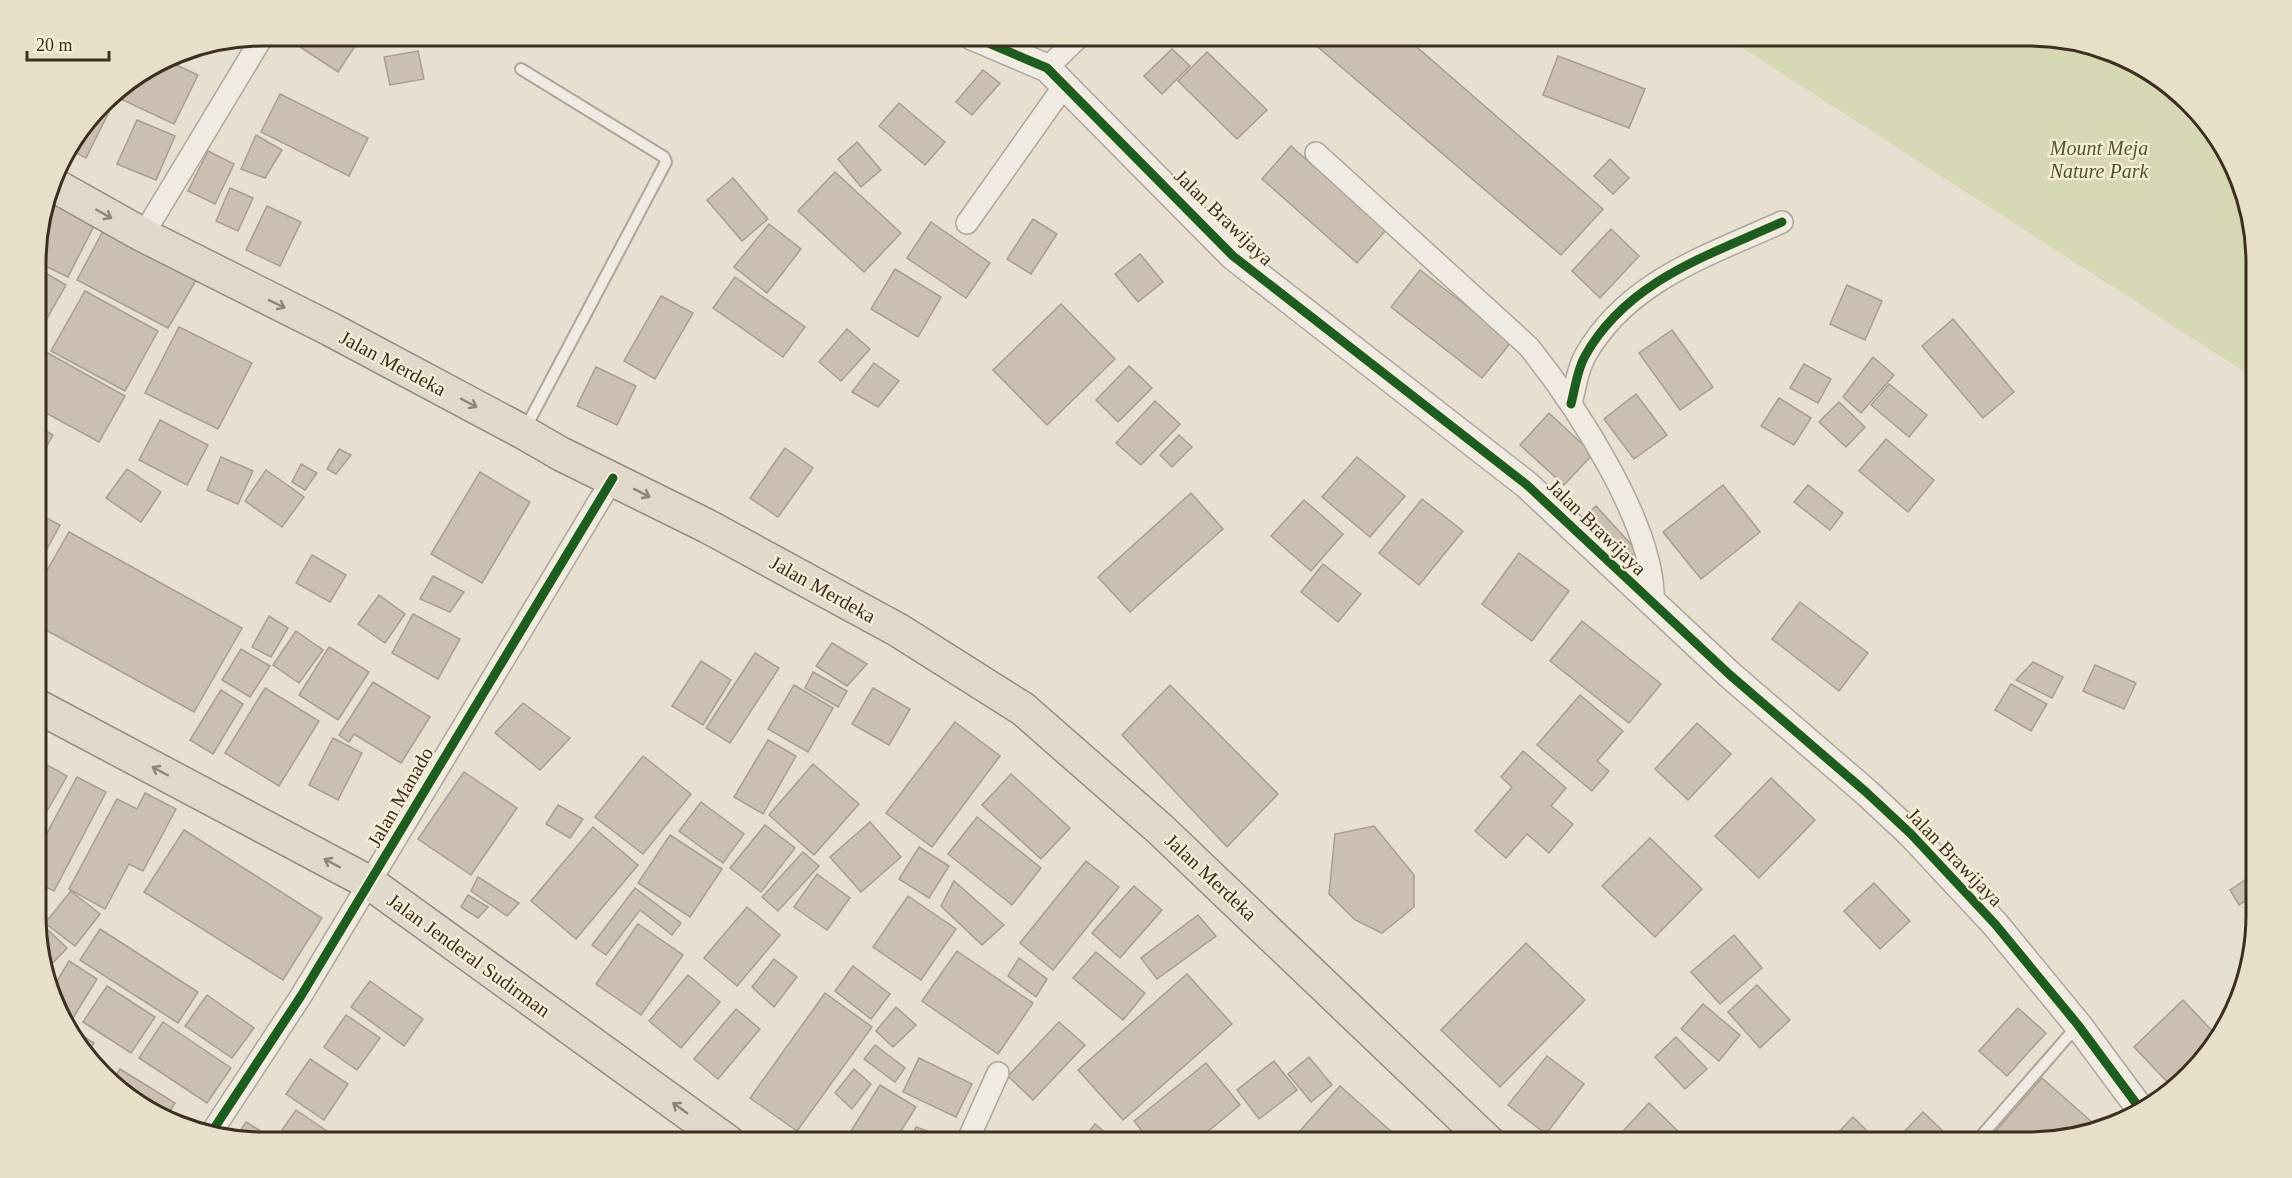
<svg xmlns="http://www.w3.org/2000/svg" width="2292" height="1178" font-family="'Times New Roman',serif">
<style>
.green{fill:#d6d7b3}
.building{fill:#cbbfb2;stroke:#a89c90;stroke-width:1.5}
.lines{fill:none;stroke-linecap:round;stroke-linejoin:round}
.service-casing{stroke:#ada599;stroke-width:14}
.minor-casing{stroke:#ada599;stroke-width:24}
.tertiary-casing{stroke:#ada599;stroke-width:30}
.trunk-casing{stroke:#928b80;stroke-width:36}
.service{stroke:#efebe3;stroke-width:10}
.minor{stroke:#efebe3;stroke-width:21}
.tertiary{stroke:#efebe3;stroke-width:27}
.trunk{stroke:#e0d9cb;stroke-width:33}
.cycleway-casing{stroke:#f7eed8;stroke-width:13}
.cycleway{stroke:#1b5e20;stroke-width:9}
.oneway{stroke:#8e8476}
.labels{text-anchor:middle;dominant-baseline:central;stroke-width:4.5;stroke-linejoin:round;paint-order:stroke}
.park-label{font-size:20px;font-style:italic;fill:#4d5a26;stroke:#f7eed8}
.street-label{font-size:20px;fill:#3d2e20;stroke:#f7eed8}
.rim{fill:none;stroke:#3d2e20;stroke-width:3}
</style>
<rect width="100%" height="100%" fill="#e7e0d1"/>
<path class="green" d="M1724 36H2028L2129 60 2179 93 2217 137 2254 234V378Z"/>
<g class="building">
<path d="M298 36H360L361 37 338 72 294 43Z"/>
<path d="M1305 36H1404L1603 209 1561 255Z"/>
<path d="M1172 49 1190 66 1162 94 1144 76Z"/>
<path d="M418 51 424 79 390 85 384 57Z"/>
<path d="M1207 52 1267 110 1237 139 1178 81Z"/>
<path d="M1558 56 1645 89 1629 128 1543 95Z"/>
<path d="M166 60 198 75 174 124 112 95Z"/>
<path d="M983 70 1000 83 972 115 956 102Z"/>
<path d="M280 94 368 138 349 176 261 132Z"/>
<path d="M105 103 112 106 86 158 70 150Z"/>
<path d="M899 103 945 142 925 165 879 126Z"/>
<path d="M137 120 175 136 156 180 117 164Z"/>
<path d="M256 135 282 150 265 178 241 169Z"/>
<path d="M857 142 881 170 861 187 838 159Z"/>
<path d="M1291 146 1386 230 1357 263 1262 179Z"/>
<path d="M208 151 234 164 215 204 188 191Z"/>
<path d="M1610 159 1629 178 1613 194 1594 176Z"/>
<path d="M835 172 901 233 864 272 798 211Z"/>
<path d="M733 178 768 219 742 241 707 200Z"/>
<path d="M230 188 253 198 238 231 216 221Z"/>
<path d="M50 199 96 222 68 277 37 262V248Z"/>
<path d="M267 206 301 222 280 266 246 250Z"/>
<path d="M1033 219 1057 234 1031 274 1007 259Z"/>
<path d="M931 222 990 263 966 298 907 258Z"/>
<path d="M769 224 801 249 767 293 734 267Z"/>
<path d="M104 229 198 277 168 328 77 280Z"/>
<path d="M1611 229 1639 256 1600 298 1572 271Z"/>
<path d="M1140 254 1163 282 1138 302 1115 274Z"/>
<path d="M37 268 66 285 37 336Z"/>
<path d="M895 269 941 297 918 337 871 309Z"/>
<path d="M1420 270 1512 341 1482 378 1391 307Z"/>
<path d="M735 277 805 327 783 357 713 308Z"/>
<path d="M1847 285 1882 301 1865 340 1830 324Z"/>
<path d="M85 291 158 331 125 391 51 351Z"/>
<path d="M661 296 693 313 655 379 624 361Z"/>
<path d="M1061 304 1115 359 1047 425 993 370Z"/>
<path d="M1953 319 2014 392 1983 418 1922 346Z"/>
<path d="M179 327 252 363 218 429 145 393Z"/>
<path d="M847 329 870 349 841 381 819 362Z"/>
<path d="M1672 330 1713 387 1680 410 1639 353Z"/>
<path d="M37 347 125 396 99 442 37 408Z"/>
<path d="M1873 357 1894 375 1861 413 1843 397Z"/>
<path d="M874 363 899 381 878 407 852 392Z"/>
<path d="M1804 364 1831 379 1818 403 1790 388Z"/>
<path d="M1129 366 1152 388 1118 422 1096 400Z"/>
<path d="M596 367 636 386 617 425 577 406Z"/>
<path d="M1889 384 1927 415 1909 437 1871 405Z"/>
<path d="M1636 394 1667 435 1634 459 1604 419Z"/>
<path d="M1779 398 1811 418 1794 445 1761 426Z"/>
<path d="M1155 401 1180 424 1141 465 1116 443Z"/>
<path d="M1839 402 1865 427 1846 447 1819 422Z"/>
<path d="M1549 413 1593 454 1564 485 1520 445Z"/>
<path d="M160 420 208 445 187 485 139 460Z"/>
<path d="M37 426 53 435 37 464Z"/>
<path d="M1179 435 1192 447 1172 467 1160 455Z"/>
<path d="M1886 439 1934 480 1908 512 1859 471Z"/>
<path d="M785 448 813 468 778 517 750 498Z"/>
<path d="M339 449 351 455 336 474 327 469Z"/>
<path d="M221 457 253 471 238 504 207 490Z"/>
<path d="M1357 457 1405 496 1370 537 1322 497Z"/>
<path d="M301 464 317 473 305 490 292 482Z"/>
<path d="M127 469 161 492 141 522 106 498Z"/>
<path d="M266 470 304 497 282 527 245 501Z"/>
<path d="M480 472 530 502 482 583 431 554Z"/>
<path d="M1723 485 1760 532 1701 579 1663 532Z"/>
<path d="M1808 485 1843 513 1830 530 1794 502Z"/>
<path d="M1191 493 1223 529 1130 612 1098 577Z"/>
<path d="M1422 499 1463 531 1419 585 1379 553Z"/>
<path d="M1304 500 1343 534 1311 571 1271 536Z"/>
<path d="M1596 506 1637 551 1624 563 1583 517Z"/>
<path d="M37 513 60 525 37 567Z"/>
<path d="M69 532 242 628 194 712 37 625V588Z"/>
<path d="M1519 553 1569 591 1532 641 1482 604Z"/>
<path d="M312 555 346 575 330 602 296 583Z"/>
<path d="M1323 564 1361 594 1338 622 1301 592Z"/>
<path d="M433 576 464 592 450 612 420 599Z"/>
<path d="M379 595 405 614 385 643 358 624Z"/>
<path d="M1800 602 1868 653 1839 691 1772 639Z"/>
<path d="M413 614 460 639 438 679 392 653Z"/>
<path d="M269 616 288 628 271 657 252 647Z"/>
<path d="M1582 621 1661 684 1629 723 1550 661Z"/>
<path d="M296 631 323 650 299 683 273 665Z"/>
<path d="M832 643 867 664 847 686 816 666Z"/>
<path d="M329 647 369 672 338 720 299 695Z"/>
<path d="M241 649 270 666 250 697 222 680Z"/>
<path d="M755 653 779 668 730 743 706 728Z"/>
<path d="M701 661 731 680 703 725 672 706Z"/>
<path d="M2033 662 2063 677 2052 698 2016 680Z"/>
<path d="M2095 665 2136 683 2124 709 2083 691Z"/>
<path d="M813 672 847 691 838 707 805 688Z"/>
<path d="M373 682 430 717 401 763 354 734 349 742 339 735Z"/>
<path d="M2011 684 2047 704 2031 731 1995 710Z"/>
<path d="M794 685 833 708 808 752 768 729Z"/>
<path d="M1170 685 1278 794 1227 847 1122 735Z"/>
<path d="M265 688 319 721 279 786 225 753Z"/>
<path d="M873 688 910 709 889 745 852 724Z"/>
<path d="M221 690 243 704 213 754 190 740Z"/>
<path d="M1580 695 1623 731 1597 761 1609 771 1592 791 1537 745Z"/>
<path d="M523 703 570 738 540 770 495 733Z"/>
<path d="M955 722 1000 756 932 847 886 813Z"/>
<path d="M1697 723 1731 754 1688 800 1655 769Z"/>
<path d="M333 738 362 753 338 800 309 785Z"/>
<path d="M768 740 796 756 763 814 734 797Z"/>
<path d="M1523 751 1566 788 1551 806 1573 824 1549 853 1527 834 1506 858 1475 831 1512 787 1501 777Z"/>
<path d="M643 756 691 794 643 854 595 817Z"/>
<path d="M38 760 67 776 38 827Z"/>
<path d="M813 764 859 804 814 855 769 815Z"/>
<path d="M464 772 517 808 471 875 418 839Z"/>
<path d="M1011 774 1070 828 1041 859 982 805Z"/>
<path d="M77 777 106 792 54 891 38 883V850Z"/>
<path d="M1771 778 1815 820 1759 878 1715 836Z"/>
<path d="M145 793 176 809 143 871 129 864 105 909 69 889 117 799 137 809Z"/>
<path d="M701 802 744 834 723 863 679 831Z"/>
<path d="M558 805 583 819 570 838 546 824Z"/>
<path d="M977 817 1041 868 1012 905 948 854Z"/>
<path d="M870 822 901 857 861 892 830 857Z"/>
<path d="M765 825 795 848 761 892 730 868Z"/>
<path d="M1374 826 1414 875V907L1382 933 1355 920 1329 894 1335 834Z"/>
<path d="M593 827 638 865 576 939 531 901Z"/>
<path d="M184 830 322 918 283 980 144 892Z"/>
<path d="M670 835 722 869 690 917 638 883Z"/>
<path d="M1650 838 1702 889 1655 937 1602 886Z"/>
<path d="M919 847 949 866 929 898 899 879Z"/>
<path d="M803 852 819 866 778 911 762 897Z"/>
<path d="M1086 861 1119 887 1053 970 1020 943Z"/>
<path d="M817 874 850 898 827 930 794 907Z"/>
<path d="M2251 876 2256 884V894L2239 905 2230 890Z"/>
<path d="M478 877 519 903 507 916 471 891Z"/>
<path d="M954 881 1004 925 982 945 941 906Z"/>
<path d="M1874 883 1910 921 1880 949 1844 911Z"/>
<path d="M1134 886 1162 910 1120 958 1092 933Z"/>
<path d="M635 888 681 923 672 935 640 910 606 955 592 945Z"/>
<path d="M71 891 100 914 75 946 45 923Z"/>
<path d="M468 895 488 907 478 918 461 907Z"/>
<path d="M908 896 956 929 921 980 873 947Z"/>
<path d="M747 907 780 935 737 986 704 958Z"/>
<path d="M1198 915 1216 936 1157 979 1141 958Z"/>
<path d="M638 924 683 955 641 1015 596 984Z"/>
<path d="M46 928 67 948 47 969 38 945V936Z"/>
<path d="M100 929 198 992 178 1023 80 960Z"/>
<path d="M1734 935 1762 968 1720 1004 1691 972Z"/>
<path d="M1526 943 1585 1000 1500 1087 1441 1030Z"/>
<path d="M957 951 1033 1003 998 1054 922 1001Z"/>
<path d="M1096 952 1145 993 1123 1020 1073 978Z"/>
<path d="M1019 958 1047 979 1036 997 1008 976Z"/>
<path d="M774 959 797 977 774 1007 752 987Z"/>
<path d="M69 961 97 979 73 1018 63 1012 54 986Z"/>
<path d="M853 966 890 994 871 1019 835 991Z"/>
<path d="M1187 974 1232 1024 1123 1120 1078 1070Z"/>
<path d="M688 975 720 1002 681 1048 649 1021Z"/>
<path d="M370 981 423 1019 404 1046 351 1007Z"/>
<path d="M1757 985 1790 1020 1760 1048 1728 1012Z"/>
<path d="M107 986 155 1017 131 1053 83 1022Z"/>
<path d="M825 993 872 1027 797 1131 750 1098Z"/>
<path d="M207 995 254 1028 232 1058 185 1026Z"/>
<path d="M2183 1000 2218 1037 2206 1054 2172 1087 2134 1047Z"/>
<path d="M1703 1004 1740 1035 1719 1061 1681 1029Z"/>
<path d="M896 1007 916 1025 893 1047 876 1031Z"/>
<path d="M2018 1008 2046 1033 2007 1076 1979 1051Z"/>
<path d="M736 1009 760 1029 718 1079 694 1059Z"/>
<path d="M346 1015 380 1038 357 1070 324 1047Z"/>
<path d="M163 1022 231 1068 207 1103 139 1058Z"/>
<path d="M1059 1022 1085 1045 1033 1100 1008 1076Z"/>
<path d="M70 1028 94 1043 86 1055 75 1041Z"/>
<path d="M1676 1037 1707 1069 1685 1089 1655 1057Z"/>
<path d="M875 1045 905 1068 895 1082 864 1059Z"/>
<path d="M1547 1056 1584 1084 1546 1134 1508 1105Z"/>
<path d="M1309 1057 1332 1085 1311 1102 1288 1074Z"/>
<path d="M919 1058 972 1084 956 1117 903 1092Z"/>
<path d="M310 1059 348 1084 324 1120 286 1094Z"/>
<path d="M1274 1061 1297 1090 1259 1119 1237 1090Z"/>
<path d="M1206 1063 1240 1105 1206 1133 1212 1142H1151L1134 1121Z"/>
<path d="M120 1069 175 1103 165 1119 114 1086 111 1083Z"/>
<path d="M854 1069 871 1084 852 1109 835 1093Z"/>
<path d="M2042 1078 2101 1130 2043 1142H1986Z"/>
<path d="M880 1085 916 1107 894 1142H844Z"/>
<path d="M1340 1086 1403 1142H1290Z"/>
<path d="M1649 1103 1689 1142H1613Z"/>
<path d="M296 1110 343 1142H293L280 1133Z"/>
<path d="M1923 1112 1948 1136 1943 1142H1908L1901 1135Z"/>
<path d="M1853 1117 1878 1142H1829Z"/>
<path d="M246 1122 278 1142H264L237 1136Z"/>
<path d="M1095 1124 1117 1142H1081Z"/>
<path d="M916 1127 953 1140 910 1142Z"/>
<path d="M596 1134 607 1142H590Z"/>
</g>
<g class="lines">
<defs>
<g id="service">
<path d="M521 69 664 157 666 162 525 429"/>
<path d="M1976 1142 2078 1025"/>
</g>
<g id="minor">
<path d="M1047 68 1080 36"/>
<path d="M1316 153 1529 347C1576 406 1658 529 1653 605"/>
<path d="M967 223 1064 86"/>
<path d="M143 235 263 36"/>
<path d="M1571 404C1575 389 1577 370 1585 356 1627 281 1707 256 1782 222"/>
<path d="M213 1130 301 996 613 478"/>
<path d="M967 1142 998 1073"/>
</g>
<path id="tertiary" d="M972 36 1047 68 1233 256 1527 485 1730 675 1866 792 1911 834 1995 924 2078 1025 2141 1110"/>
<g id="trunk">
<path d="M54 185 143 235 330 329 523 432 561 454 707 526 898 630 1023 709 1160 829 1488 1142"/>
<path d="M37 706 370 883 728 1142"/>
</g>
</defs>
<use href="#service" class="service-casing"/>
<use href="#minor" class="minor-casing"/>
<use href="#tertiary" class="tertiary-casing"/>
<use href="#trunk" class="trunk-casing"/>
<use href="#service" class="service"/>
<use href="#minor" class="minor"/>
<use href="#tertiary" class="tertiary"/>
<use href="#trunk" class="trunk"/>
<defs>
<g id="cycleway">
<path d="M972 36 1047 68 1233 256 1527 485 1730 675 1866 792 1911 834 1995 924 2078 1025 2141 1110"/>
<path d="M1571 404C1575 389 1577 370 1585 356 1627 281 1707 256 1782 222"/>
<path d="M213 1130 301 996 613 478"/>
</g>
</defs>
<use href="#cycleway" class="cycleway-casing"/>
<use href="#cycleway" class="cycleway"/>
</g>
<defs><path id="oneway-shaft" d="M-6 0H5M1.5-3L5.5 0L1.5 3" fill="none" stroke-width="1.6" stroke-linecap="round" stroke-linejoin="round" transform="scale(1.5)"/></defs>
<g class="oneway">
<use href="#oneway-shaft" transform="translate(104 214) rotate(30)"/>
<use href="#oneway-shaft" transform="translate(277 304) rotate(26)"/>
<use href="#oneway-shaft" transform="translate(469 403) rotate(28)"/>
<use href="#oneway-shaft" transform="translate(642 493) rotate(27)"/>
<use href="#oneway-shaft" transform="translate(160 771) rotate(-152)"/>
<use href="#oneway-shaft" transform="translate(332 863) rotate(-152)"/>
<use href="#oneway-shaft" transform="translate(680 1108) rotate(-144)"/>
</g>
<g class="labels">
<g class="park-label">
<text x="2099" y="148">Mount Meja<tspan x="2099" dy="23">Nature Park</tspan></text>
</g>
<g class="street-label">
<text transform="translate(1224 217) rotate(44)">Jalan Brawijaya</text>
<text transform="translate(393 363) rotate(28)">Jalan Merdeka</text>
<text transform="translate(1597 527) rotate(44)">Jalan Brawijaya</text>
<text transform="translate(823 589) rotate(29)">Jalan Merdeka</text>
<text transform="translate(400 797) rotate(-60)">Jalan Manado</text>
<text transform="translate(1955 857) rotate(46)">Jalan Brawijaya</text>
<text transform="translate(1211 877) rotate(43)">Jalan Merdeka</text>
<text transform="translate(469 955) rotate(36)">Jalan Jenderal Sudirman</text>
</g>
</g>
<path d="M0 0H2292V1178H0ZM263 46H2029A217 217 0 0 1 2246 263V915A217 217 0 0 1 2029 1132H263A217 217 0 0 1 46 915V263A217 217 0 0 1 263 46Z" fill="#e8dfc9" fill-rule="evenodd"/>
<path class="rim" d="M263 46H2029A217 217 0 0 1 2246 263V915A217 217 0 0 1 2029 1132H263A217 217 0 0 1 46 915V263A217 217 0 0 1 263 46Z"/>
<path d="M27 51v9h82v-9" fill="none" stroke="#3d2e20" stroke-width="3"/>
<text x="36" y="51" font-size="18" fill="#3d2e20" stroke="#f7eed8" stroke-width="4.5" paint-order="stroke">20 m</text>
</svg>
